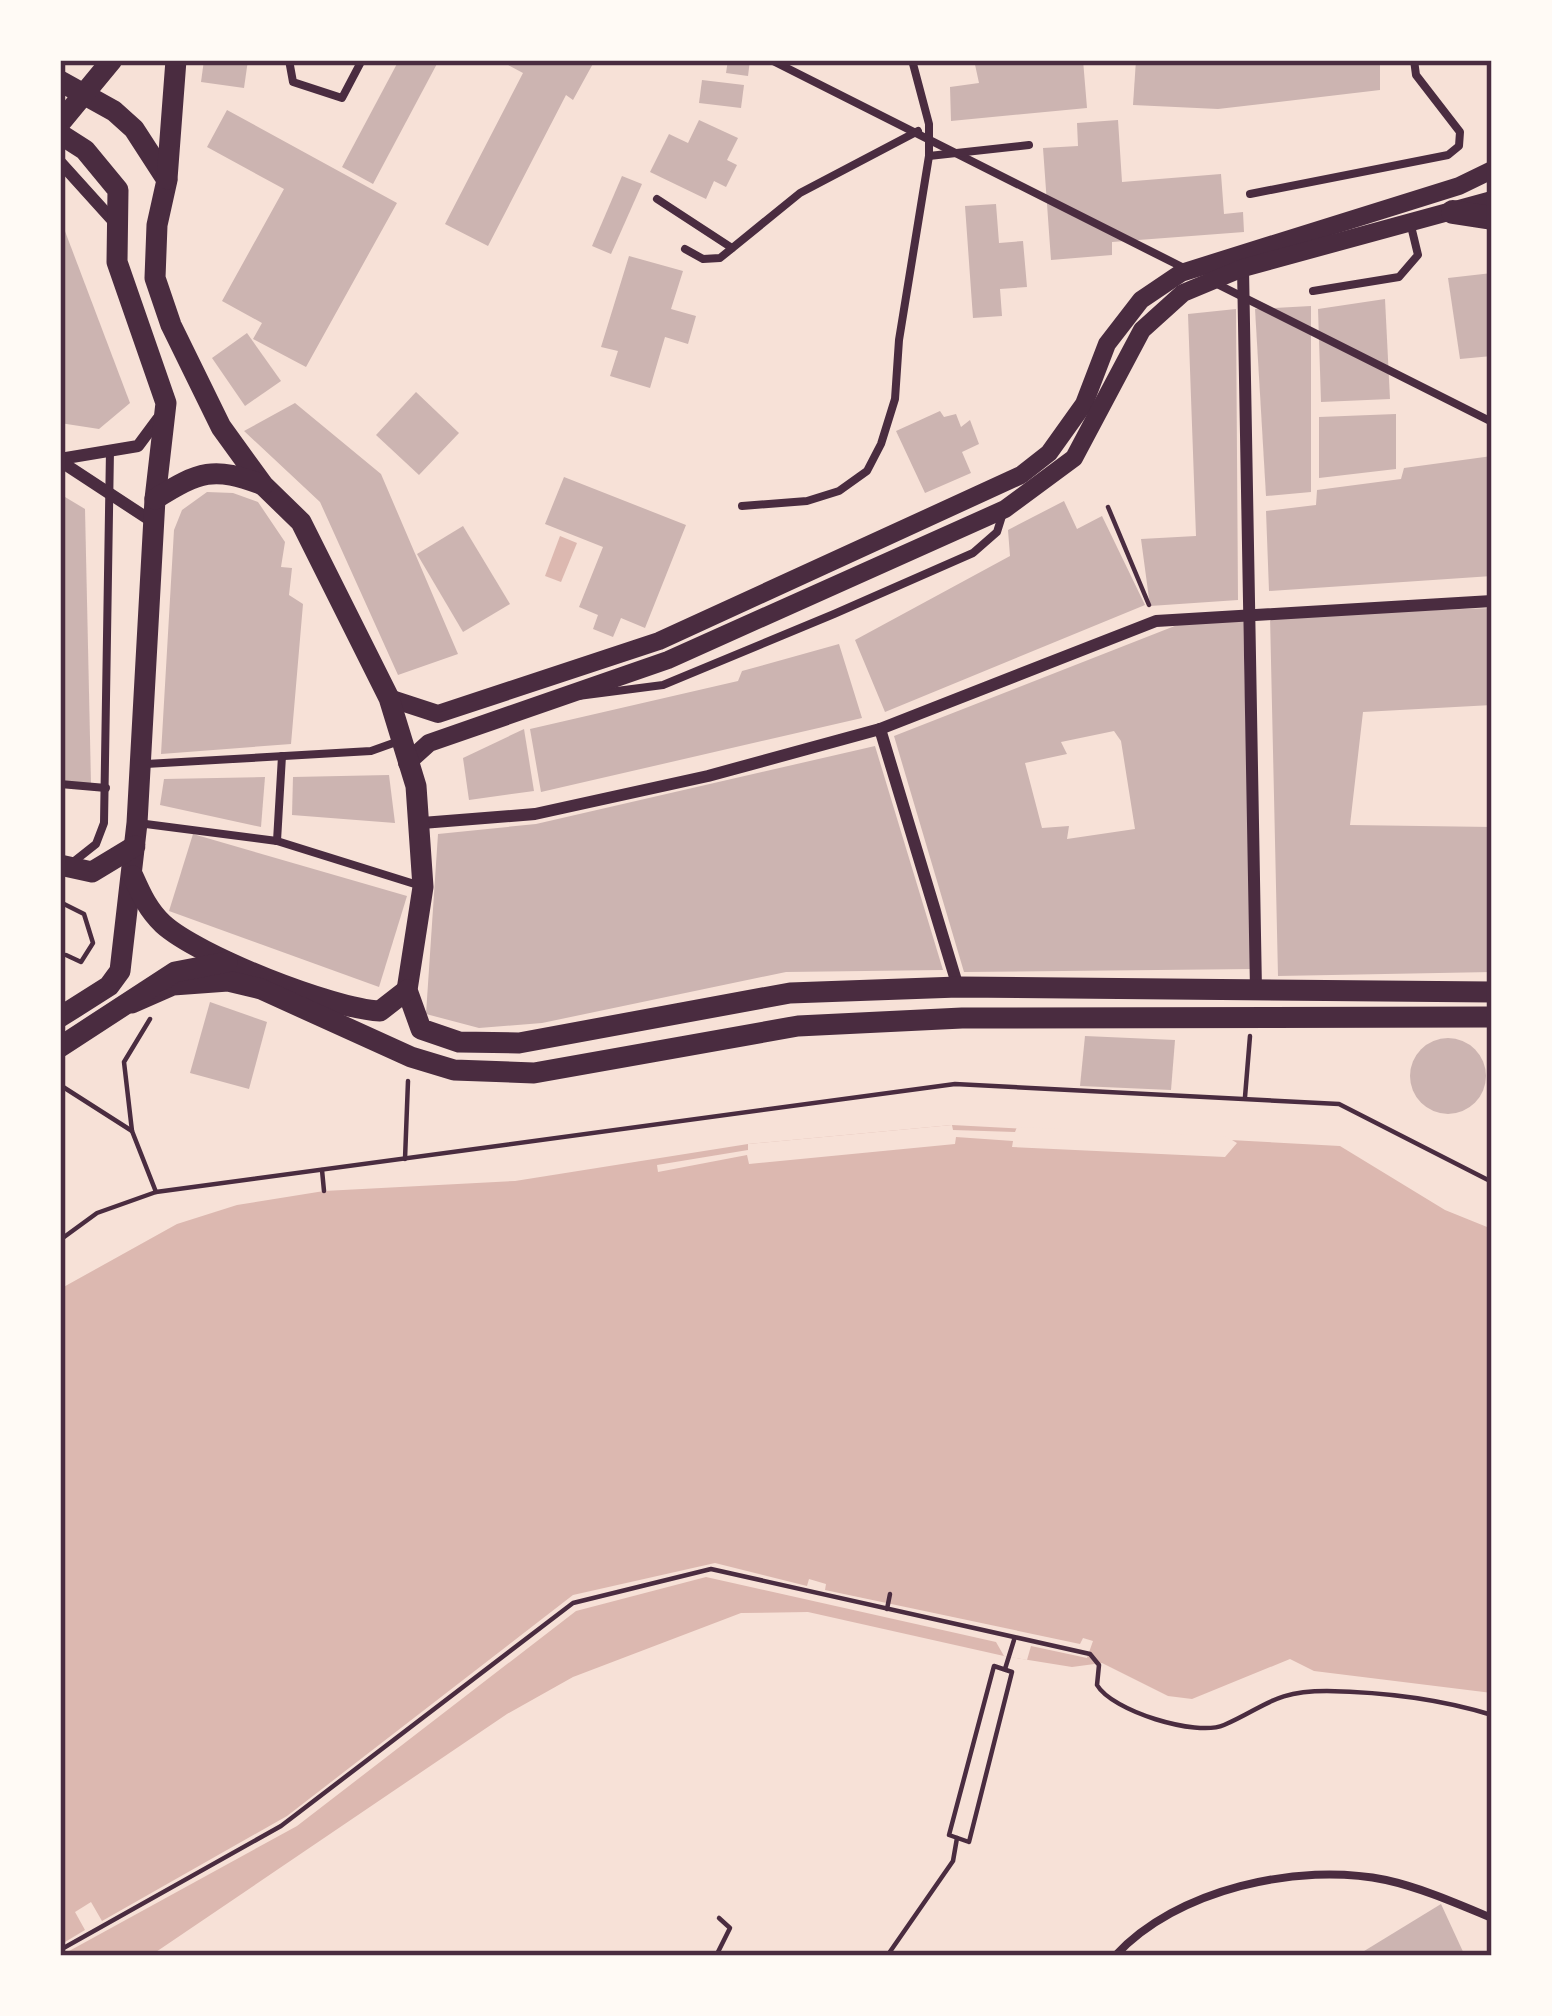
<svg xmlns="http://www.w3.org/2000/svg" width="1552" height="2016" font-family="Commissioner,sans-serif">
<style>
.water{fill:#dcb8b0}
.pier{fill:#f7e1d7}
.building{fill:#ccb4b1;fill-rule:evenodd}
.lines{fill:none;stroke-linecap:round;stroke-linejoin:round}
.path{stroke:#4a2c40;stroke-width:4.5}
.service{stroke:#4a2c40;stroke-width:8}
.minor{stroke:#4a2c40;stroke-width:12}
.tertiary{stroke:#4a2c40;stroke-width:18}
.secondary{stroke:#4a2c40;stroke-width:21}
.primary{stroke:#4a2c40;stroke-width:24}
.neatline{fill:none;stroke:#4a2c40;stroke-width:4.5}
</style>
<rect width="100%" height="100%" fill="#f7e1d7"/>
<g class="water">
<path d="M560 536 577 543 561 582 545 576Z"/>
<path d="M952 1125 1340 1146 1445 1210 1492 1229V1693L1314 1671 1290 1659 1192 1699 1168 1696 1102 1663 1072 1667 1004 1656 808 1612 741 1613 573 1677 507 1714 150 1956H60V1289L177 1224 237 1205 324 1191 515 1181 748 1144Z"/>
</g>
<g class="pier">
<path d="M952 1125 953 1130 1015 1132 1017 1127 1180 1134 1227 1137 1237 1143 1225 1157 1012 1147 1013 1141 956 1137 955 1144 749 1164 747 1155 658 1172 657 1165 748 1150V1144Z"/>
<path d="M715 1563 807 1586 809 1579 826 1584 825 1590 1080 1644 1083 1638 1093 1641 1087 1658 1031 1646 1027 1660 1004 1656 996 1642 706 1577 576 1611 297 1826 60 1956V1945L85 1930 75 1912 91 1902 102 1921 287 1816 573 1595Z"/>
</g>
<g class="building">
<path d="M204 60H248L244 88 201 82Z"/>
<path d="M399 60H439L373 184 342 167Z"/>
<path d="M499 60H595L573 100 566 95 488 246 445 224 523 73Z"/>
<path d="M728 60H750L748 76 726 73Z"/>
<path d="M974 60H1083L1087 108 951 121 950 87 979 83Z"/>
<path d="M1136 60H1380V90L1218 109 1133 105Z"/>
<path d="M702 80 744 85 741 108 699 103Z"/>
<path d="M227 110 397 203 306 367 253 339 262 323 222 301 284 189 207 147Z"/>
<path d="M699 120 738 138 727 160 737 165 726 187 714 181 706 199 650 172 669 134 688 143Z"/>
<path d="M1118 120 1122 182 1221 174 1224 214 1243 212 1244 232 1112 242V255L1051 260 1043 148 1078 146 1077 123Z"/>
<path d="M622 176 642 184 611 254 592 246Z"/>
<path d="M996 204 999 243 1023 241 1027 287 1000 289 1002 316 973 318 965 206Z"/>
<path d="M60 218 130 403 99 429 60 423Z"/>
<path d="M629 256 683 271 671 309 696 316 688 344 665 337 650 388 610 376 618 351 601 347Z"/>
<path d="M1492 273V356L1460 359 1448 278Z"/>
<path d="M1385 299 1390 399 1321 402 1318 309Z"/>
<path d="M1311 306V492L1266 496 1255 309Z"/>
<path d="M1236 309 1238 600 1150 606 1141 539 1196 536 1188 314Z"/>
<path d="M247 333 281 381 245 406 212 358Z"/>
<path d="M416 392 459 433 419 475 376 435Z"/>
<path d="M295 403 381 474 458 654 398 675 320 502 244 431Z"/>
<path d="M940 411 944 417 956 414 961 427 970 420 979 444 962 452 971 473 925 493 896 431Z"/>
<path d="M1396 414V469L1319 478V417Z"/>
<path d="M1492 456V576L1269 591 1266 511 1316 505 1317 490 1401 479 1404 468Z"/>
<path d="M564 477 686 525 645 628 621 618 613 637 593 629 598 615 579 607 603 547 545 524Z"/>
<path d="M207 492 233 493 258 502 285 542 281 567 292 568 289 595 303 604 291 744 161 754 174 530 182 510Z"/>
<path d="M60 494 85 509 91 784 60 782Z"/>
<path d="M1064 501 1077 529 1102 516 1145 605 885 712 855 640 1010 556 1008 530Z"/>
<path d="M463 526 510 604 463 632 417 554Z"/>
<path d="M1492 608V705L1363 712 1350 825 1492 827V972L1278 976 1270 616Z"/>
<path d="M1243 617 1252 969 964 972 894 736 1190 620ZM1114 731 1121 741 1135 829 1067 839 1069 826 1042 828 1025 763 1067 754 1061 742Z"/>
<path d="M839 644 862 718 541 792 530 729 738 681 742 671Z"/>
<path d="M524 729 534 791 469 800 463 758Z"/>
<path d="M875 746 943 970 786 972 542 1023 479 1028 426 1014 438 834 536 824Z"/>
<path d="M389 775 395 823 292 815 293 777Z"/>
<path d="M265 777 261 827 160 805 164 779Z"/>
<path d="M193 834 407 896 379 987 169 911Z"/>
<path d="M210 1002 267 1022 249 1089 190 1073Z"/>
<path d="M1085 1036 1175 1040 1171 1090 1080 1086Z"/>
<circle cx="1448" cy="1076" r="38"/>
<path d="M1441 1904 1465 1956H1356Z"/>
</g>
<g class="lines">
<g class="path">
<path d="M1108 507 1149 605"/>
<path d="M60 902 84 914 93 943 81 962 66 955"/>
<path d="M150 1019 124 1062 132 1131 156 1192"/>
<path d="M60 1085 132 1131"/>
<path d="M1245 1097 1250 1036"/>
<path d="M405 1159 408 1081"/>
<path d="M322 1170 324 1191"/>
<path d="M60 1240 97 1213 156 1192 955 1084 1339 1104 1492 1182"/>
<path d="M887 1609 890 1594"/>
<path d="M994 1666 1012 1672 969 1842 949 1835Z"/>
<path d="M1005 1669 1014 1640"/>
<path d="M60 1950 281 1826 573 1603 711 1569 1090 1654 1099 1665 1097 1685C1112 1711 1196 1737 1224 1725 1267 1706 1274 1691 1327 1691 1382 1692 1440 1699 1492 1715"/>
<path d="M716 1956 730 1928 719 1918"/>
<path d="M887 1956 953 1861 957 1838"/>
</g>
<g class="service">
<path d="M289 60 293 82 342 98 362 60"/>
<path d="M771 60 1182 267"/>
<path d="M929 156 1029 145"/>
<path d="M1250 194 1448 155 1459 146 1460 132 1416 75 1414 60"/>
<path d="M657 199 732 248"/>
<path d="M685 249 703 259 720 258 800 193 918 131"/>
<path d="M1217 284 1492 422"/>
<path d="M1313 291 1399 277 1418 255 1411 226"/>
<path d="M742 506 807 501 839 491 867 471 881 444 895 399 899 340 929 156V124L912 60"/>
<path d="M578 696 663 685 834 614 973 553 997 532 1002 516"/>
<path d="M146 764 371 751 399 741"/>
<path d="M60 784 106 788"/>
<path d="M138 823 277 841 421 886"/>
<path d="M277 841 282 756"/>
<path d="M72 863 96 844 104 823 110 450"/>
<path d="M1115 1956C1176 1889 1298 1862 1386 1880 1422 1888 1458 1904 1492 1918"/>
</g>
<g class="minor">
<path d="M60 162 116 224"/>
<path d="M1243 268 1256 990"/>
<path d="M60 459 138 446 158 419"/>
<path d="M60 461 153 522"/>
<path d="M880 729 958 987"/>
<path d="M422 823 535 814 708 776 880 729 1156 621 1492 601"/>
</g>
<g class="tertiary">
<path d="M389 698 438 714 659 641 1021 475 1049 453 1084 404 1107 344 1141 300 1181 273 1459 186 1492 170"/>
<path d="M407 763 429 743 668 660 1005 509 1074 458 1142 330 1183 293 1243 268 1492 200"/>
</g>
<g class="secondary">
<path d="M60 81 114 111 134 129 167 180 157 225 155 278 171 325 221 427 263 485 301 522 389 698 416 786 423 887 407 990 421 1029 459 1042 519 1043 790 993 958 987 1492 992"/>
<path d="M60 123 112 60"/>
<path d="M60 134 85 150 118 190 117 262 166 403 155 499 137 823 120 971 109 986 60 1017"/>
<path d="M167 179 176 60"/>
<path d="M155 499C200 471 213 466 263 485"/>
<path d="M60 865 92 872 135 846"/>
<path d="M133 876C141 894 148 910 163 924 198 956 333 1009 380 1011L407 990"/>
<path d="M132 1003 173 985 228 981 261 989 411 1057 454 1070 534 1073 798 1026 962 1018 1492 1017"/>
<path d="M60 1047 175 972 227 962"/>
</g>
<path class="primary" d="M1453 212 1492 218"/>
</g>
<rect width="1552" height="2016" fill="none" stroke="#fffaf5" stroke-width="126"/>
<rect x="63" y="63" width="1426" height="1890" class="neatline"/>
</svg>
